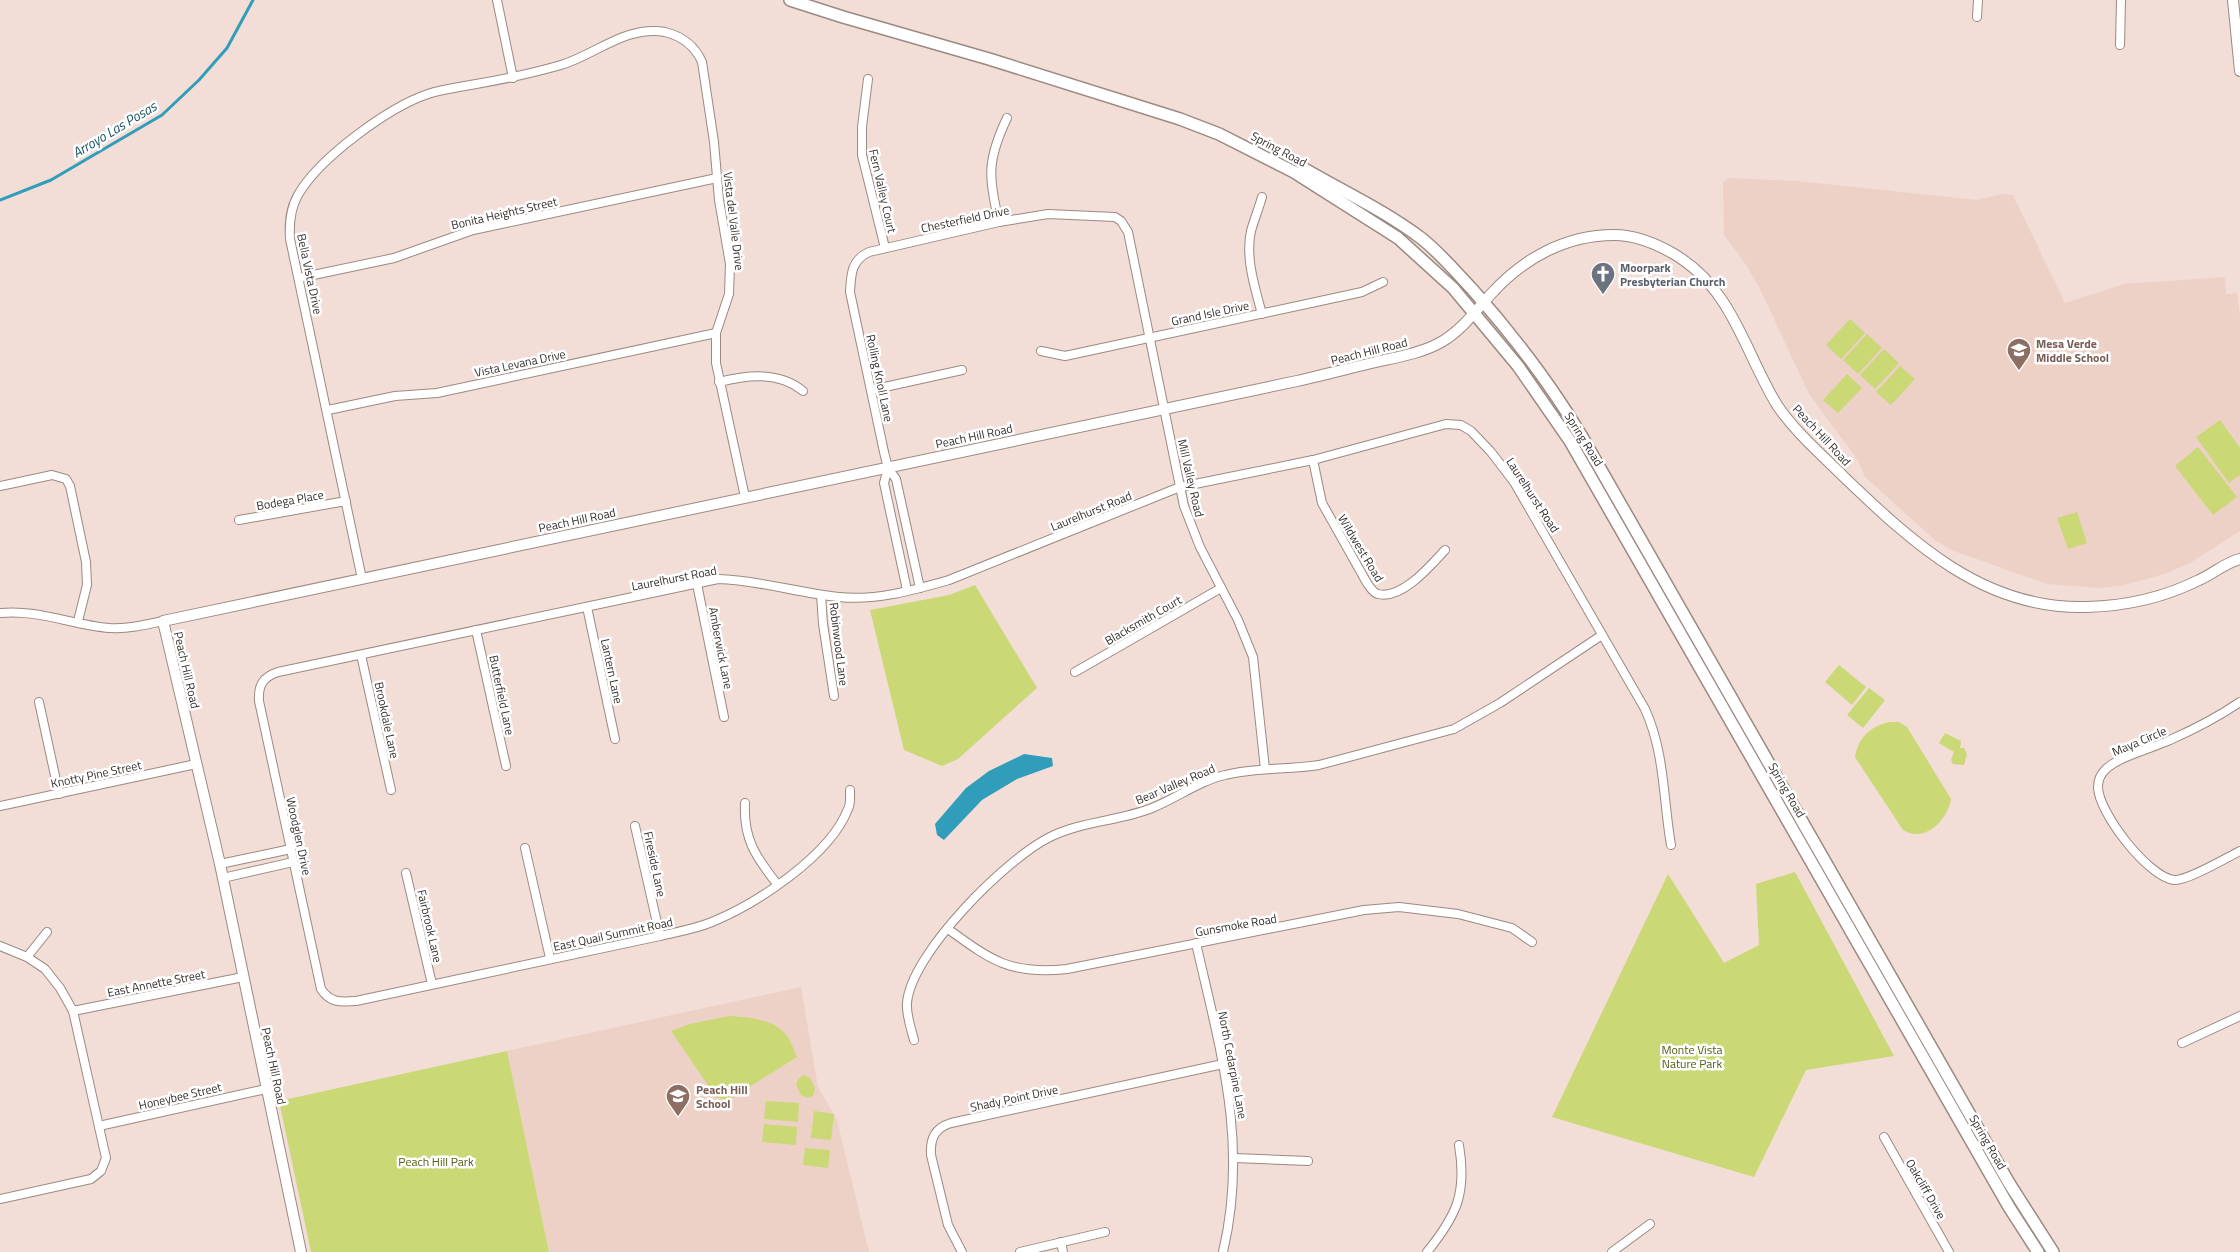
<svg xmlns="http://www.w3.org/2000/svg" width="2240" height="1252" font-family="'Titillium Web',sans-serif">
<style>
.built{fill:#edd1c7}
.green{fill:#cbd876}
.water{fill:#309dba}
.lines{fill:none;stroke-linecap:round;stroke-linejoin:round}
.stream{stroke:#309dba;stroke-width:3}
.minor-casing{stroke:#9b8982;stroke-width:10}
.tertiary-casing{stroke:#9b8982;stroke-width:12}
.secondary-casing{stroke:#9b8982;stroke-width:14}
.minor{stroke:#fff;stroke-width:8}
.tertiary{stroke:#fff;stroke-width:10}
.secondary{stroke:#fff;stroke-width:11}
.labels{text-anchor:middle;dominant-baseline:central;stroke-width:5;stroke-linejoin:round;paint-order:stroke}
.street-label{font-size:12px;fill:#38312e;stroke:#fff}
.worship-label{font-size:12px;font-weight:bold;fill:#5b616d;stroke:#fff;text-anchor:start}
.education-label{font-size:12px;font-weight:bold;fill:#785e54;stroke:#fff;text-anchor:start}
.park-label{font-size:12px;fill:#555c10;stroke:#fff}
.water-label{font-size:14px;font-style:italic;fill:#195463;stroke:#fff}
</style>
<rect width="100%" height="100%" fill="#f2ded7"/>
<g class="built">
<path d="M1729 178 1798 181 1977 200 2002 194 2013 195 2065 303 2124 284 2225 277 2226 294 2237 293 2240 316V531L2190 563 2162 575 2120 586 2097 588 2047 584 1954 551 1936 541 1865 477 1857 459 1809 394 1760 289 1746 265 1724 235 1723 182Z"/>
<path d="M801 987 818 1087 837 1120 869 1252H549L507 1051Z"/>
</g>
<g class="green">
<path d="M1850 319 1865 333 1841 359 1826 345Z"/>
<path d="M1867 334 1882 348 1858 374 1843 360Z"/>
<path d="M1884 349 1899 363 1875 389 1860 375Z"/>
<path d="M1900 366 1915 379 1891 405 1876 392Z"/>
<path d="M1847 374 1862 388 1838 413 1823 400Z"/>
<path d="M2220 420 2240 448V475L2229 483 2196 437Z"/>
<path d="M2198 447 2237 497 2213 515 2175 466Z"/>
<path d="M2077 512 2087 543 2068 549 2057 518Z"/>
<path d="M975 585 1037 688 958 759 942 766 904 750 870 610 949 595Z"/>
<path d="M1839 665 1866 687 1852 705 1825 682Z"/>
<path d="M1869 688 1885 700 1863 728 1847 715Z"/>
<path d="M1890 722H1899L1907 727 1951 799C1948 819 1925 844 1903 830L1855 757C1858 737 1871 726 1890 722Z"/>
<path d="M1945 733 1961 741 1960 748H1964L1967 754 1964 765 1953 764 1951 760 1954 752 1939 743Z"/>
<path d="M1795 872 1894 1056 1806 1070 1754 1177 1552 1117 1668 874 1724 963 1759 945 1756 884Z"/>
<path d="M729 1016C749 1017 778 1019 789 1039 792 1044 794 1051 797 1057L727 1101 716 1097 671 1031 690 1024Z"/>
<path d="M507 1051 549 1252H311L279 1101Z"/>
<path d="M804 1075 810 1078 815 1088 813 1096 808 1098 801 1095 796 1085 799 1078Z"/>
<path d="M766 1101 799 1103 798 1122 764 1119Z"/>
<path d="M814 1111 834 1114 831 1140 811 1138Z"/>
<path d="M764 1124 797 1127 796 1145 762 1142Z"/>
<path d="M805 1148 830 1150 828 1168 803 1165Z"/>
</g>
<path class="water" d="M1024 754 1052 758 1053 766 1017 779 982 800 944 840 937 835 935 824 966 788 989 771Z"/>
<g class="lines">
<path class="stream" d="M0 200 51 180 162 115 199 80 227 48 253 0"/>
<defs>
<g id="minor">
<path d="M497 0 513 78"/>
<path d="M1977 17 1978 0"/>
<path d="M2120 45 2121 0"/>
<path d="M868 79 862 127V155L885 248"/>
<path d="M999 222C988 177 987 160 1007 118"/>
<path d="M299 278 394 258 473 230 717 178"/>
<path d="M1262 314C1255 288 1245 258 1251 231 1254 220 1259 208 1262 197"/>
<path d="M1041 351 1065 356 1362 292 1383 282"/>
<path d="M719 382C747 375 779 371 803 391"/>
<path d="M871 390 962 370"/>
<path d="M328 410 395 396 437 393 716 333"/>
<path d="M1313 460 1322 503 1367 583C1370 587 1373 593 1378 594 1402 600 1431 565 1445 550"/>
<path d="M888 468 884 483 907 590"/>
<path d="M0 486 52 475 66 479 70 486 86 562 87 585 78 621"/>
<path d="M239 520 346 501"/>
<path d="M362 579 290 239C289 223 290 209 298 195 319 158 389 107 428 94 443 89 461 87 476 84 505 79 533 73 561 65 595 55 626 25 665 32 681 36 695 46 702 62L714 142 719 200 730 264 729 294 716 333V363L745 497"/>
<path d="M697 584 724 717"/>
<path d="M920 588 896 479 888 468 884 452 850 292C851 275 851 260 869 252L999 222 1048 214 1115 217 1121 221 1128 232 1184 506 1200 547 1238 620 1253 657 1265 769"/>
<path d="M821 595 823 624 834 696"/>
<path d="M587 607 615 739"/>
<path d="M0 613C38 609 72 625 110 628 128 629 145 625 163 621"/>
<path d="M476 630 506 766"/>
<path d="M361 655 391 790"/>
<path d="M1075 672 1221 588"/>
<path d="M39 702 59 794"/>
<path d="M2240 702C2218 717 2195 729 2170 740 2153 748 2117 757 2105 770 2101 774 2098 781 2098 787 2098 812 2148 877 2174 880 2187 881 2226 858 2240 851"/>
<path d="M850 790C850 796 851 804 848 809 830 856 756 904 712 922 695 929 677 932 660 936L356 1001C341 1002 330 1003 321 989L259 701C258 685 263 677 278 672L718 579C759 580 798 593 839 597 876 601 914 590 949 580L1180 487 1313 460 1446 424 1461 425 1471 431 1491 452 1514 482 1645 709C1665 753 1663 799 1671 845"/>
<path d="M745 803C743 839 756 857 777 884"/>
<path d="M0 806 196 764"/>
<path d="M635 826 660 936"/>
<path d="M525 848 550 958"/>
<path d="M220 864 291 849"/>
<path d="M406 873 432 984"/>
<path d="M223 878 293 862"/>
<path d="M948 929C992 961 1011 975 1067 969L1364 910 1399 907 1458 914 1512 928 1532 942"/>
<path d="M1196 943C1220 1050 1249 1142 1223 1252"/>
<path d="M0 946 27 957 45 969 60 988 73 1011 106 1158 101 1171 91 1179 0 1199"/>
<path d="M27 957 47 932"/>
<path d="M73 1011 243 977"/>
<path d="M914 1040C911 1028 906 1015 907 1003 911 953 1007 858 1050 837 1082 821 1120 821 1152 808 1177 798 1199 781 1225 775 1256 767 1288 770 1319 765L1454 729 1500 703 1602 635"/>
<path d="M2182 1043 2240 1016"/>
<path d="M99 1126 266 1089"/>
<path d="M1884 1137 1949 1252"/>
<path d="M1235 1158 1308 1161"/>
<path d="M1061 1242 1063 1252"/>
<path d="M962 1252 948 1225 931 1155C930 1138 935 1128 951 1123L1223 1064"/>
<path d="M1020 1252 1105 1232"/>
<path d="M1427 1252C1457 1215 1467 1193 1459 1145"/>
<path d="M1612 1252 1650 1224"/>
</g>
<g id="tertiary">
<path d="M2233 0 2240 71"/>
<path d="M301 1252 220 864 163 621 1297 381C1324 375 1350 368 1376 362 1398 357 1423 353 1443 341 1463 329 1476 310 1492 293 1524 258 1566 235 1614 235 1636 235 1655 243 1674 254 1733 289 1744 351 1777 405 1795 432 1821 454 1844 477 1913 543 1984 610 2087 607 2125 606 2165 597 2199 580 2213 574 2226 562 2240 559"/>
</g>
<g id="secondary">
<path d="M790 0 843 17 989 59 1180 119 1219 134 1294 172 1398 238 1453 288 1518 366 1570 441 2009 1207 2038 1252"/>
<path d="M1303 168C1342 191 1384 210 1421 238 1440 253 1455 271 1472 289 1513 335 1549 382 1581 435L2009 1183 2053 1252"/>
</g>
</defs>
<use href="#minor" class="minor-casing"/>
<use href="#tertiary" class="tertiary-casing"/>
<use href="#secondary" class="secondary-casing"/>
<use href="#minor" class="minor"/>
<use href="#tertiary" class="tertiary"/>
<use href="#secondary" class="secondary"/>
</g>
<defs>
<symbol id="church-pin" viewBox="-11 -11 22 30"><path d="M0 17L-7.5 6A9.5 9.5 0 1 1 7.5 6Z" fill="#6b7280" stroke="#fff"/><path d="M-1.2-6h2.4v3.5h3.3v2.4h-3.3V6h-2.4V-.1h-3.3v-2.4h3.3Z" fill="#fff"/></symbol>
<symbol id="school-pin" viewBox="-11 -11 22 30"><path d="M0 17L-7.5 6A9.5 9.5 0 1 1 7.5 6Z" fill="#8d6e63" stroke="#fff"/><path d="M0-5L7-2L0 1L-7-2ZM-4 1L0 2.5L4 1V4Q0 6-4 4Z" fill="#fff"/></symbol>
</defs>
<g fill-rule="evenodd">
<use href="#church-pin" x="1589" y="260" width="28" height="38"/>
<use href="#school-pin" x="2005" y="336" width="28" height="38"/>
<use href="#school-pin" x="664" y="1082" width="28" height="38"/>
</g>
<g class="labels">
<g class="street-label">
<text transform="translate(1279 149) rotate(28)">Spring Road</text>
<text transform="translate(883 191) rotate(77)">Fern Valley Court</text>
<text transform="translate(504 213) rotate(-13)">Bonita Heights Street</text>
<text transform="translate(965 219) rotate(-12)">Chesterfield Drive</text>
<text transform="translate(734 221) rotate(83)">Vista del Valle Drive</text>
<text transform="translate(310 274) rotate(78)">Bella Vista Drive</text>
<text transform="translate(1210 313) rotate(-12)">Grand Isle Drive</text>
<text transform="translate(1369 351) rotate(-14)">Peach Hill Road</text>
<text transform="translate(520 363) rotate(-12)">Vista Levana Drive</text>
<text transform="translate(880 378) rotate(78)">Rolling Knoll Lane</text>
<text transform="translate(1822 435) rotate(47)">Peach Hill Road</text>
<text transform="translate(974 436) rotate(-12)">Peach Hill Road</text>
<text transform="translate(1584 439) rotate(58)">Spring Road</text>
<text transform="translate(1191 478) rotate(77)">Mill Valley Road</text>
<text transform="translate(1533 495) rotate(57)">Laurelhurst Road</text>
<text transform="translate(290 500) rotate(-10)">Bodega Place</text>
<text transform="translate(1091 511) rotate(-22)">Laurelhurst Road</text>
<text transform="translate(577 520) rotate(-12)">Peach Hill Road</text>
<text transform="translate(1361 548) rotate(59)">Wildwest Road</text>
<text transform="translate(674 578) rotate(-11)">Laurelhurst Road</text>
<text transform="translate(1143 620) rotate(-30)">Blacksmith Court</text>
<text transform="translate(839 644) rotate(83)">Robinwood Lane</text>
<text transform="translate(721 648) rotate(79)">Amberwick Lane</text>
<text transform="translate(187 670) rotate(77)">Peach Hill Road</text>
<text transform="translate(612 671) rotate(78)">Lantern Lane</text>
<text transform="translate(502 695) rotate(78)">Butterfield Lane</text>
<text transform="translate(387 720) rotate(78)">Brookdale Lane</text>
<text transform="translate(2139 741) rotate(-23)">Maya Circle</text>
<text transform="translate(96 774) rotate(-12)">Knotty Pine Street</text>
<text transform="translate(1175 784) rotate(-23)">Bear Valley Road</text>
<text transform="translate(1787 790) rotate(60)">Spring Road</text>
<text transform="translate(299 836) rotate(78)">Woodglen Drive</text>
<text transform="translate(655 864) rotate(78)">Fireside Lane</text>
<text transform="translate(1236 925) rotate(-10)">Gunsmoke Road</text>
<text transform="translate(430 926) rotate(77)">Fairbrook Lane</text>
<text transform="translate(613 934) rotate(-12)">East Quail Summit Road</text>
<text transform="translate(156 983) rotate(-11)">East Annette Street</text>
<text transform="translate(1233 1065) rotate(79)">North Cedarpine Lane</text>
<text transform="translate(274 1066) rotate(78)">Peach Hill Road</text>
<text transform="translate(180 1096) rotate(-13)">Honeybee Street</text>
<text transform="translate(1014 1098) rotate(-12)">Shady Point Drive</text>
<text transform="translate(1988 1142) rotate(60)">Spring Road</text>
<text transform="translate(1926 1189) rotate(60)">Oakcliff Drive</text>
</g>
<g class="worship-label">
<text x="1620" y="267">Moorpark<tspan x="1620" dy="14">Presbyterian Church</tspan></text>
</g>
<g class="education-label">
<text x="2036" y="343">Mesa Verde<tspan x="2036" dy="14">Middle School</tspan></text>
<text x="696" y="1089">Peach Hill<tspan x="696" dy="14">School</tspan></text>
</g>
<g class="park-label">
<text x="1692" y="1049">Monte Vista<tspan x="1692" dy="14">Nature Park</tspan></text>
<text x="436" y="1161">Peach Hill Park</text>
</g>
<g class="water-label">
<text transform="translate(114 129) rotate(-31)">Arroyo Las Posas</text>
</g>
</g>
</svg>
